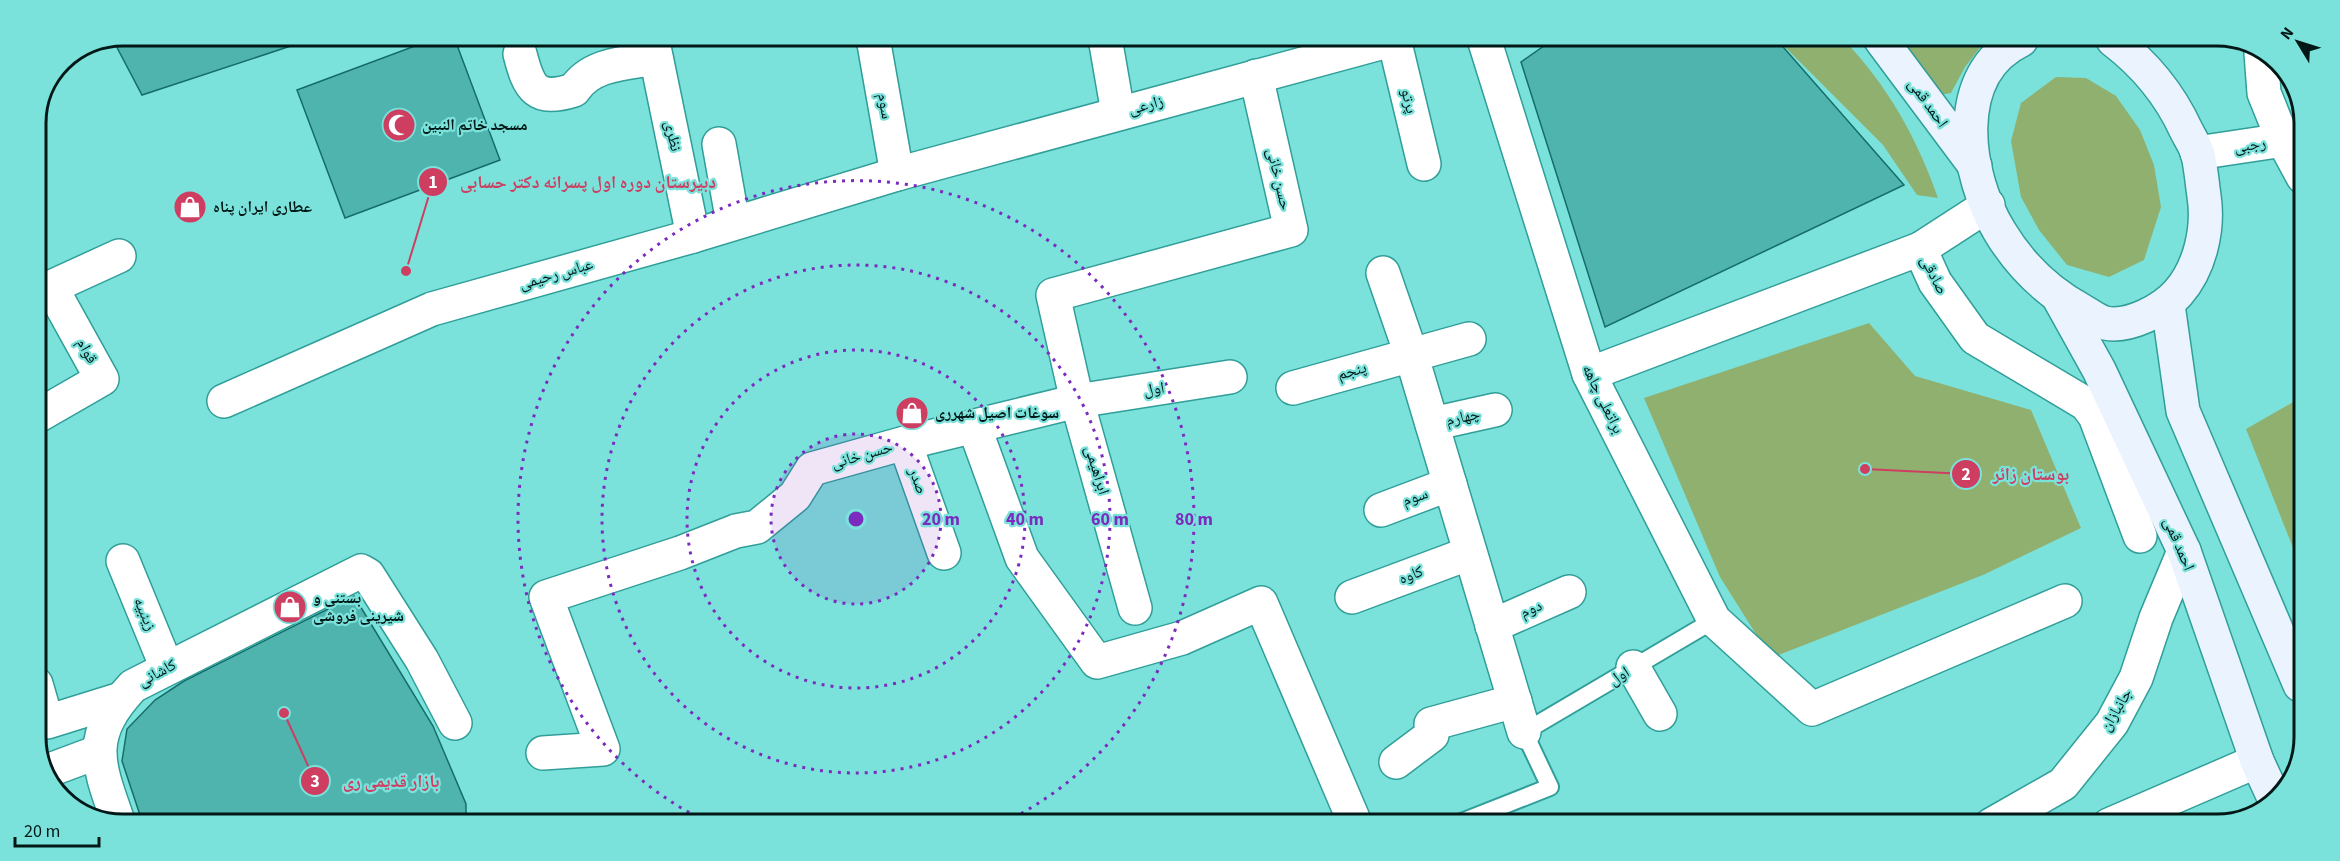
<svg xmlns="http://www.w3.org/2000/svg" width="2340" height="861" font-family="'Source Sans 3','Noto Naskh Arabic',sans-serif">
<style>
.green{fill:#90b070}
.building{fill:#50b4ae;stroke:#156d69;stroke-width:1.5}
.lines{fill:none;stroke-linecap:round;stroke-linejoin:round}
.service-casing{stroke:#309e99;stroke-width:20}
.minor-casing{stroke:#309e99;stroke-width:36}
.tertiary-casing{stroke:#309e99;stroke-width:36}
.secondary-casing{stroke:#309e99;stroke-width:36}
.service{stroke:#fff;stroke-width:16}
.minor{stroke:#fff;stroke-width:33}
.tertiary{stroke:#fff;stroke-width:33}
.secondary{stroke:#ebf4fe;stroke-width:33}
.ring{fill:none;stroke:#7b2cbf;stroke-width:3;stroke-dasharray:3 6}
.labels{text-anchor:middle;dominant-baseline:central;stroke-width:4.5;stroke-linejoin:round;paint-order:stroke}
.street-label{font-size:16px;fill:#021817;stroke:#7be2db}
.poi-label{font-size:16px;font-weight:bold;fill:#021817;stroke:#7be2db;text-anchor:start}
.rim{fill:none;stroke:#021817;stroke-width:3}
.centre{fill:#7b2cbf;stroke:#7be2db;stroke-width:3}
.ring-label{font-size:18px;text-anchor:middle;font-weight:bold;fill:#7b2cbf;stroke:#7be2db;stroke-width:4.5;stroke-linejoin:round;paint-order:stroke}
.leader{fill:none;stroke:#cd3e61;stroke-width:2}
.callout-dot{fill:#cd3e61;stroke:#7be2db;stroke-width:2}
.mark-label{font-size:18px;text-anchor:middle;font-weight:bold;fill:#fff}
.callout-label{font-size:18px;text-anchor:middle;font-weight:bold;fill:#cd3e61;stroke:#7be2db;stroke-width:4.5;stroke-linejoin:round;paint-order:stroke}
</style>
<rect width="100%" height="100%" fill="#7be2db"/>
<g class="green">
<path d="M1778 40H1844C1888 86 1917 138 1938 198L1917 195 1883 145Z"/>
<path d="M1898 40H1986L1965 67 1951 93 1940 95Z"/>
<path d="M2056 77 2086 78 2116 96 2140 130 2154 165 2161 207 2144 260 2109 277 2067 265 2039 230 2021 197 2011 141 2021 103Z"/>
<path d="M1869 323 1915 376 2031 410 2081 528 1983 575 1771 658 1720 577 1644 398Z"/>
<path d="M2302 397 2301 568 2246 429Z"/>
</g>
<g class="building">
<path d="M123 36H305L306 41 142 95 113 40Z"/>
<path d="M439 37H454L500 160 345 218 297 90Z"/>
<path d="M1554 39 1777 40 1904 185 1605 327 1521 62Z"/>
<path d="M354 596 433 726 466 804V821H142L122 761 127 729 155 700 184 681Z"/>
</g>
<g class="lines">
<defs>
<path id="service" d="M1459 823 1550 787 1524 732 1714 620"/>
<g id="minor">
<path d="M652 37 693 236"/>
<path d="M873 38 897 174"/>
<path d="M1105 38 1118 113"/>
<path d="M1394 39 1424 164"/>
<path d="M1484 39 1589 374 1714 620 1812 709 2065 601"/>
<path d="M2261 53 2264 93 2283 140 2303 177"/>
<path d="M520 54C529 89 536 102 574 90 591 63 628 63 656 58"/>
<path d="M719 144 733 223"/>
<path d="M1920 249 1988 205"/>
<path d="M1383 273 1411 354 1524 732"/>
<path d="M36 294 119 256"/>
<path d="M1589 374 1920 249 1935 282 1975 338 2086 404 2095 416 2140 536"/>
<path d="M1293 388 1469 339"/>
<path d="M224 401 432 309 693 236 897 174 1395 39"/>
<path d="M36 417 102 379 51 287"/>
<path d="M1432 424 1495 410"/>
<path d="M974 426 1022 558 1097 662 1182 638 1261 603 1355 823"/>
<path d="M905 443 944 553"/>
<path d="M1381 510 1450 484"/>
<path d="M123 561 167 668"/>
<path d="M1352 597 1470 553"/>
<path d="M1135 608 1077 401 1053 295 1291 230 1256 76"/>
<path d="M1492 626 1569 592"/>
<path d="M1633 667 1660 714"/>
<path d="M36 684 47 722 121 699"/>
<path d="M543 753 603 749 546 597 680 553 736 531 757 527 795 496 812 469 905 443 1077 401 1230 377"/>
<path d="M1396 762 1432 735 1431 724 1515 701"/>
<path d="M47 771 98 752"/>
<path d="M118 821C97 762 86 736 133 686L361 571 368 575 422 660 455 723"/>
</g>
<g id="tertiary">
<path d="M2197 153 2304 137"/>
<path d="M1991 825 2063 784 2112 723 2136 678 2156 618 2184 551"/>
<path d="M2109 825 2257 761"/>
</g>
<g id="secondary">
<path d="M1881 40 1975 166"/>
<path d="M2021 40C1950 74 1965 175 2000 232 2020 265 2048 292 2081 310 2088 314 2097 321 2105 323 2129 328 2163 310 2178 293 2200 268 2209 229 2204 196 2202 182 2201 168 2198 155 2196 147 2190 138 2186 130 2169 93 2146 65 2113 40"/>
<path d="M2059 298 2099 370 2184 551 2257 761 2275 800"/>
<path d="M2168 305 2183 411 2300 685"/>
</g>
</defs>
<use href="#service" class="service-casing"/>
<use href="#minor" class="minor-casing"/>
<use href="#tertiary" class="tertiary-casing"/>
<use href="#secondary" class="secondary-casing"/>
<use href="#service" class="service"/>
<use href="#minor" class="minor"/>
<use href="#tertiary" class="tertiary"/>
<use href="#secondary" class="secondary"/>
</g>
<circle cx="856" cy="519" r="85" fill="#7b2cbf" fill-opacity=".12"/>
<g class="ring">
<circle cx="856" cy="519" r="85"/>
<circle cx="856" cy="519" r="169"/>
<circle cx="856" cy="519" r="254"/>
<path d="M705 821A338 338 0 1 1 1007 821"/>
</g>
<defs>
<symbol id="mosque-disc" viewBox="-11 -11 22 22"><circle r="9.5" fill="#cd3e61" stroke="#7be2db"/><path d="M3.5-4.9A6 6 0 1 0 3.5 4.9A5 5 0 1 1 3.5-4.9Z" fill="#fff"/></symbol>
<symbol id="shop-disc" viewBox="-11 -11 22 22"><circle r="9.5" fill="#cd3e61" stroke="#7be2db"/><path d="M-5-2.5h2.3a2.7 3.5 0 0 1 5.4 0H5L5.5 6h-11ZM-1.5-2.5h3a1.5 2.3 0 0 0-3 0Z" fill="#fff"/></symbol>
</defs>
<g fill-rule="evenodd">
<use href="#mosque-disc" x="380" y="106" width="38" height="38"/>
<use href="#shop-disc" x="171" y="188" width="38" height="38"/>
<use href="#shop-disc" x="893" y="394" width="38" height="38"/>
<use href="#shop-disc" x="271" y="588" width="38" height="38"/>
</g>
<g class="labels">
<g class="street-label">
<text transform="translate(1409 101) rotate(76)">پرتو</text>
<text transform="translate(1928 103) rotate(54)">احمد قمی</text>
<text transform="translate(1146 105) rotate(-15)">زارعی</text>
<text transform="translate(885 106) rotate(80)">سوم</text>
<text transform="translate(673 136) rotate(78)">نظری</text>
<text transform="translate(2250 145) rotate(-9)">رجبی</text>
<text transform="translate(1279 179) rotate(77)">حسن خانی</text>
<text transform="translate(556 274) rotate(-16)">عباس رحیمی</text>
<text transform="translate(1934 275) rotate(63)">صادقی</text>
<text transform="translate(87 351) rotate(61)">قوام</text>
<text transform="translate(1352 371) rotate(-16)">پنجم</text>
<text transform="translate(1154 389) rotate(-9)">اول</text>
<text transform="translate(1603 399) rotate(64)">براتعلی چاهه</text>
<text transform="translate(1463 417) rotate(-12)">چهارم</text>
<text transform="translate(862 455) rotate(-16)">حسن خانی</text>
<text transform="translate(1097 470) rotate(73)">ابراهیمی</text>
<text transform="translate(918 481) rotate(70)">صدر</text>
<text transform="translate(1415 497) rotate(-20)">سوم</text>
<text transform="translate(2179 544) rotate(67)">احمد قمی</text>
<text transform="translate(1411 575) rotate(-21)">کاوه</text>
<text transform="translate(1531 609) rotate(-24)">دوم</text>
<text transform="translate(145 614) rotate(67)">زینبیه</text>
<text transform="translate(157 673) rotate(-28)">کاشانی</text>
<text transform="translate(1619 676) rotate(-31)">اول</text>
<text transform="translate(2116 710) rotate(-59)">جانبازان</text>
</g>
<g class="poi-label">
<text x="422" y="125">مسجد خاتم النبین</text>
<text x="213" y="207">عطاری ایران پناه</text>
<text x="935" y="413">سوغات اصیل شهرری</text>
<text x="313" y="598">بستنی و<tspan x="313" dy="18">شیرینی فروشی</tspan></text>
</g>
</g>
<path d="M0 0H2340V861H0ZM123 46H2217A77 77 0 0 1 2294 123V737A77 77 0 0 1 2217 814H123A77 77 0 0 1 46 737V123A77 77 0 0 1 123 46Z" fill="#7be2db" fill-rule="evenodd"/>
<path class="rim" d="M123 46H2217A77 77 0 0 1 2294 123V737A77 77 0 0 1 2217 814H123A77 77 0 0 1 46 737V123A77 77 0 0 1 123 46Z"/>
<circle cx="856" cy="519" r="9" class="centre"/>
<g class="ring-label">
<text x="941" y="525">20 m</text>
<text x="1025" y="525">40 m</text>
<text x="1110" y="525">60 m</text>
<text x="1194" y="525">80 m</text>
</g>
<path class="leader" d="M406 271L433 182M1865 469L1966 474M284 713L315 781"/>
<g class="callout-dot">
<circle cx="406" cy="271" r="6"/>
<circle cx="1865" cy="469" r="6"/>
<circle cx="284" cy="713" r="6"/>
<circle cx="433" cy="182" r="15"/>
<circle cx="1966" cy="474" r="15"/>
<circle cx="315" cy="781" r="15"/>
</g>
<g class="mark-label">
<text x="433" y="188">1</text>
<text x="1966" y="480">2</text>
<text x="315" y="787">3</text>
</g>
<g class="callout-label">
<text x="588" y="188">دبیرستان دوره اول پسرانه دکتر حسابی</text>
<text x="2031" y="480">بوستان زائر</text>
<text x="391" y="787">بازار قدیمی ری</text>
</g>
<g transform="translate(2298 42) rotate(308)" stroke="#7be2db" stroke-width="4.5" paint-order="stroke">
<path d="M0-4.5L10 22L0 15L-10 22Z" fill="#021817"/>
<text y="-9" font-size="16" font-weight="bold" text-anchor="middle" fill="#021817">N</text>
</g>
<path d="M15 837v9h84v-9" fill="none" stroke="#021817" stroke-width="3"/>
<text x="24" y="837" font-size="18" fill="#021817" stroke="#7be2db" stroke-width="4.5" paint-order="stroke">20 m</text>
</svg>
